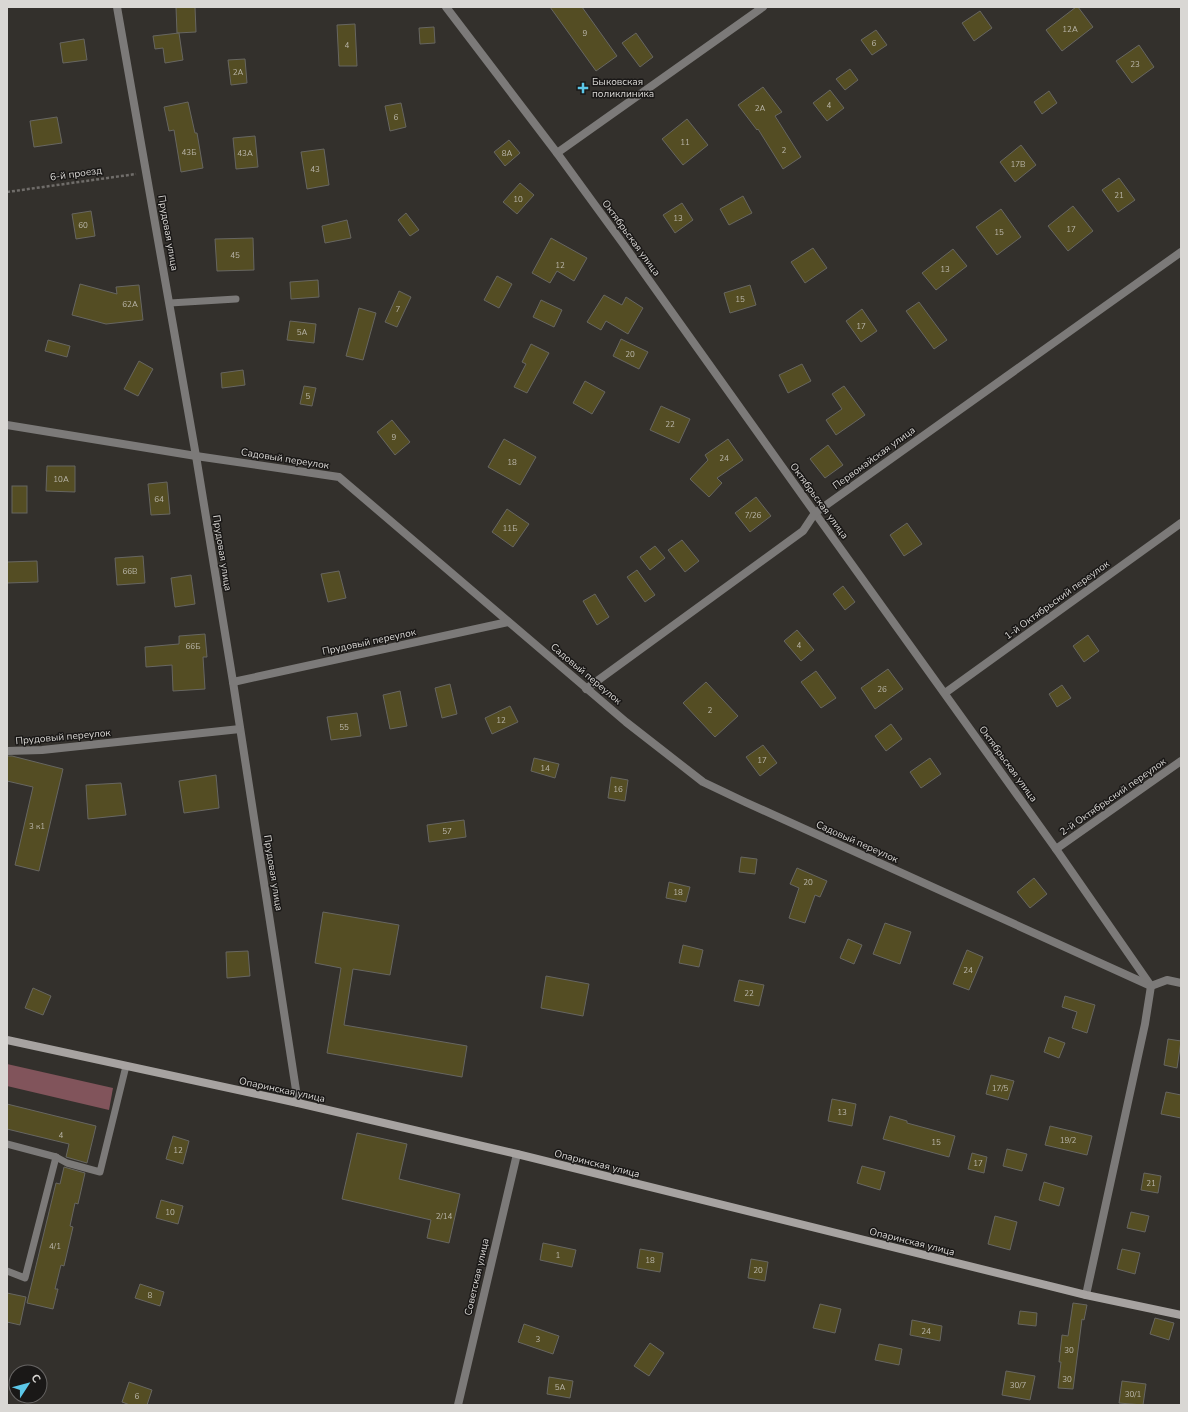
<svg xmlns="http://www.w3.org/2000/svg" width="1188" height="1412" font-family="'Nunito Sans',sans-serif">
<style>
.forest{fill:#81545b}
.building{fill:#544d23;stroke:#676661}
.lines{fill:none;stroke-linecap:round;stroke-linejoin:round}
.path{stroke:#706d6a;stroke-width:2.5;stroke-dasharray:3 2;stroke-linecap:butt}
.service{stroke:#7c7a79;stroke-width:7}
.minor{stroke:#7c7a79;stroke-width:8}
.secondary{stroke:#a7a3a1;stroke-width:8}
.poi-dot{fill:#5cc7e8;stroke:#1a1817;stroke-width:1.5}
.labels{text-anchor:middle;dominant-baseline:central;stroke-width:3;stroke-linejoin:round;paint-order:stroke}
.number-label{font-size:8px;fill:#b8b4a8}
.poi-label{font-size:10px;fill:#d9d7d4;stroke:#1a1817;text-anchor:start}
.street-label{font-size:10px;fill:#d9d7d4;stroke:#1a1817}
</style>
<rect width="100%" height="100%" fill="#33302c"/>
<path class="forest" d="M7 1064 113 1088 109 1110 7 1086Z"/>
<g class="building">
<path d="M176 7H195L196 32 177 33Z"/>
<path d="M550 7H582L617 56 596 71Z"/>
<path d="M1076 7H1078L1093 27 1062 51 1046 30Z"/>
<path d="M980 11 992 28 974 41 962 23Z"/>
<path d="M355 24 357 66H339L337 25Z"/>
<path d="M434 27 435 43 420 44 419 28Z"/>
<path d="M876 30 887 45 872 55 861 40Z"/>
<path d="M179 33 183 60 165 63 163 48 155 49 153 36Z"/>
<path d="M636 33 653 57 640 67 622 43Z"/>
<path d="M84 39 87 60 63 63 60 43Z"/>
<path d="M1139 45 1154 67 1132 83 1116 61Z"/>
<path d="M245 59 247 83 231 85 228 60Z"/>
<path d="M850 69 858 80 845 90 836 79Z"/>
<path d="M763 87 782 112 775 116 801 157 783 169 758 129 757 130 738 105Z"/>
<path d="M830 90 844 108 827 121 813 103Z"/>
<path d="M1049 91 1057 103 1042 114 1034 102Z"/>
<path d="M188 102 195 133H197L203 168 181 172 174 130 169 131 164 107Z"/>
<path d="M401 103 406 127 390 131 385 106Z"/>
<path d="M57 117 62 143 34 147 30 121Z"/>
<path d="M687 119 708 145 683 165 662 139Z"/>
<path d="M255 136 258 167 236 169 233 138Z"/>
<path d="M509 140 520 153 505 166 494 152Z"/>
<path d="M1021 145 1036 165 1015 182 1000 162Z"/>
<path d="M324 149 329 185 307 189 301 152Z"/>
<path d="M1119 178 1135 200 1118 212 1102 190Z"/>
<path d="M520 183 534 195 517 214 503 202Z"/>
<path d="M743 196 752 213 729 225 720 209Z"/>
<path d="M682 203 693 220 675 233 663 215Z"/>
<path d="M1073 206 1093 231 1068 251 1048 226Z"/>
<path d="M1001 209 1021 237 997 255 976 227Z"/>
<path d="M91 211 95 236 76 239 72 214Z"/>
<path d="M406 213 419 230 410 236 398 220Z"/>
<path d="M347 220 351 238 325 243 322 226Z"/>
<path d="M253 238 254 270 217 271 215 239Z"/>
<path d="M551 238 587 258 574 281 557 271 550 283 532 273Z"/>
<path d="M813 248 827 268 805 283 791 262Z"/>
<path d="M953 249 967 266 936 290 922 273Z"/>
<path d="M497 276 512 284 499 308 484 300Z"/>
<path d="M318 280 319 297 291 299 290 282Z"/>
<path d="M80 284 117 294 116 287 139 285 143 320 106 324 72 315Z"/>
<path d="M750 285 756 305 730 313 724 293Z"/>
<path d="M399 291 411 297 397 327 385 322Z"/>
<path d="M604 295 622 305 626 297 643 308 628 334 606 321 601 330 587 322Z"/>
<path d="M541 300 562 310 554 327 533 317Z"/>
<path d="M919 302 947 340 934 349 906 311Z"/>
<path d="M359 308 376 313 363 360 346 356Z"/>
<path d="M862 309 877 331 861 342 846 321Z"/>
<path d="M290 321 316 324 314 343 287 340Z"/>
<path d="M621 339 648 352 639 369 613 356Z"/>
<path d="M48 340 70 346 67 357 45 351Z"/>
<path d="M531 344 549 353 527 393 514 387 526 364 522 362Z"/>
<path d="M139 361 153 369 138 396 124 389Z"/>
<path d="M802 364 811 381 788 393 779 375Z"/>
<path d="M243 370 245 385 222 388 221 373Z"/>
<path d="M585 381 605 392 592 414 573 403Z"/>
<path d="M304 386 316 388 312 406 300 404Z"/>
<path d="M844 386 865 415 836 435 826 420 842 409 832 394Z"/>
<path d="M661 406 690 419 679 443 650 430Z"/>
<path d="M392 420 410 442 395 455 377 432Z"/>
<path d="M504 439 536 457 520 485 488 467Z"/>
<path d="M728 439 743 460 717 478 722 483 709 497 690 479 708 460 705 455Z"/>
<path d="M828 445 843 465 825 478 810 459Z"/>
<path d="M47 466H75V492L46 491Z"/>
<path d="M167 482 170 514 151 515 148 484Z"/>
<rect x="12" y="486" width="15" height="27"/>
<path d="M756 497 771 516 750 532 735 513Z"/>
<path d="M507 509 529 524 513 547 492 532Z"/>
<path d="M907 523 922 544 904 556 890 535Z"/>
<path d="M682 540 699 561 685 572 668 550Z"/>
<path d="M655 546 665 558 650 570 640 557Z"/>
<path d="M143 556 145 583 117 585 115 558Z"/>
<path d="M37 561 38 582 7 583V562Z"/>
<path d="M637 570 655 595 645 602 627 577Z"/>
<path d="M339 571 346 598 328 602 321 574Z"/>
<path d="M191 575 195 604 175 607 171 578Z"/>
<path d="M843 586 855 602 845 610 833 594Z"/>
<path d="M595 594 609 617 597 625 583 601Z"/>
<path d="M797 630 814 650 801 661 784 641Z"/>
<path d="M205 634 207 657H203L205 689 173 691 172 665 146 667 145 647 179 644V636Z"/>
<path d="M1088 635 1099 651 1084 662 1073 646Z"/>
<path d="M888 669 903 689 875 709 861 688Z"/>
<path d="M816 671 836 698 821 708 801 682Z"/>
<path d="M706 682 738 716 715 737 683 703Z"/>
<path d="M450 684 457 714 442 718 435 688Z"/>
<path d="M1062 685 1071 698 1057 707 1049 694Z"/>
<path d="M400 691 407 726 390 729 383 695Z"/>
<path d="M510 706 518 722 492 734 485 718Z"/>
<path d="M357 713 361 736 331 740 327 717Z"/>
<path d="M891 724 902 739 886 751 875 736Z"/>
<path d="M763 745 777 763 760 776 746 757Z"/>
<path d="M7 756H12L63 769 39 871 15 865 33 787 7 781Z"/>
<path d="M534 758 559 764 555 778 531 771Z"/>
<path d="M930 758 941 774 921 788 910 772Z"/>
<path d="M216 775 219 808 184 813 179 781Z"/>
<path d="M611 777 628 780 625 801 608 798Z"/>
<path d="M121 783 126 815 88 819 86 785Z"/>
<path d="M464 820 466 837 429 842 427 825Z"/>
<path d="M741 857 757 859 755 874 739 872Z"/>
<path d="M797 868 827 881 820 897 815 895 805 923 789 918 799 888 790 884Z"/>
<path d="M1034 878 1047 894 1030 908 1017 892Z"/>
<path d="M669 882 690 887 686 902 666 898Z"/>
<path d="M323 912 399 925 390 975 353 969 344 1025 467 1046 462 1077 327 1053 341 968 315 963Z"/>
<path d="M885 923 911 932 900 964 873 954Z"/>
<path d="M848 939 862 945 854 964 840 958Z"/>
<path d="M683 945 703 950 699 967 679 963Z"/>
<path d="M967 950 983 957 969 990 953 984Z"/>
<path d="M248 951 250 976 227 978 226 952Z"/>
<path d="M546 976 589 984 583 1016 541 1008Z"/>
<path d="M739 980 764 985 759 1006 734 1001Z"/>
<path d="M33 988 51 996 43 1015 25 1008Z"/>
<path d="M1065 996 1095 1005 1087 1033 1072 1028 1077 1012 1062 1007Z"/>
<path d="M1049 1037 1065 1043 1059 1058 1044 1052Z"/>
<path d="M1168 1039 1181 1041 1177 1068 1164 1065Z"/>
<path d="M991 1075 1014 1081 1008 1100 986 1094Z"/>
<path d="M1166 1092 1181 1095V1118L1161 1114Z"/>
<path d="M832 1099 856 1104 852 1126 828 1121Z"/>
<path d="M7 1104 96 1126 87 1163 66 1157 69 1144 7 1129Z"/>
<path d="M890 1116 907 1121V1123L955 1136 949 1157 883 1139Z"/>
<path d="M1050 1126 1092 1136 1087 1155 1045 1145Z"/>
<path d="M357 1133 407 1144 399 1179 460 1194 449 1243 427 1238 431 1220 342 1199Z"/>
<path d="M173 1136 189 1141 183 1164 166 1159Z"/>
<path d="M1007 1149 1027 1154 1022 1171 1003 1166Z"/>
<path d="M972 1153 987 1157 984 1173 968 1169Z"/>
<path d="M862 1166 885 1172 880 1190 857 1183Z"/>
<path d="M64 1167 85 1173 78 1204 75 1203 70 1226 73 1227 64 1266 61 1265 55 1289H58L53 1309 27 1303 56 1183 60 1184Z"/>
<path d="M1144 1173 1161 1176 1158 1193 1141 1190Z"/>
<path d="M1044 1182 1064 1188 1059 1206 1039 1200Z"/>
<path d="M161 1200 183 1206 178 1224 156 1218Z"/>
<path d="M1131 1212 1149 1216 1145 1232 1127 1228Z"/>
<path d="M995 1216 1017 1222 1010 1250 988 1244Z"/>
<path d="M543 1243 576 1250 572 1267 540 1260Z"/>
<path d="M640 1249 663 1253 660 1272 637 1268Z"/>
<path d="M1122 1249 1140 1253 1135 1274 1117 1269Z"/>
<path d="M751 1259 768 1262 765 1281 748 1278Z"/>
<path d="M140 1284 164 1292 160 1306 135 1298Z"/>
<path d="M7 1293 26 1297 20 1325 7 1322Z"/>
<path d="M1073 1303 1087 1305 1084 1320 1082 1319 1073 1389 1058 1388 1061 1362H1059L1062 1335 1068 1336Z"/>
<path d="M820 1304 841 1309 835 1333 813 1328Z"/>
<path d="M1020 1311 1037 1313 1036 1326 1018 1324Z"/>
<path d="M1155 1318 1174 1323 1169 1340 1150 1334Z"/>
<path d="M912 1320 942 1326 940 1341 910 1335Z"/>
<path d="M524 1324 559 1336 553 1354 518 1342Z"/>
<path d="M650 1343 664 1353 649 1376 634 1366Z"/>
<path d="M879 1344 902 1349 899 1365 875 1360Z"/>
<path d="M1006 1371 1035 1376 1030 1400 1002 1395Z"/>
<path d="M549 1377 573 1381 570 1398 547 1394Z"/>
<path d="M1122 1381 1146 1384 1143 1405 1119 1403Z"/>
<path d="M129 1382 152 1390 147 1405H130L122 1402Z"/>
</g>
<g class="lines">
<path class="path" d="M7 192 136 174"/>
<g class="service">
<path d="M170 303 236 299"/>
<path d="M7 1144 56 1157 25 1278 7 1271"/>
<path d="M56 1157 67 1163 100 1172 126 1066"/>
</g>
<g class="minor">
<path d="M117 7 196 456 233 682 298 1103"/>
<path d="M446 7 557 153 624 245 815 513 1056 849 1151 986"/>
<path d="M557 153 763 7"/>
<path d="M7 425 196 456 339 477 626 722 703 782 745 802 1151 986"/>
<path d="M233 682 508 622"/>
<path d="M586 689 803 531 815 513 1181 252"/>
<path d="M945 693 1181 523"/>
<path d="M7 751 42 750 240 729"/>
<path d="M1056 849 1181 761"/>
<path d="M1151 986 1167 980 1181 983"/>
<path d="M1086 1295 1145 1024 1151 986"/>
<path d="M458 1405 517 1154"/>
</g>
<path class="secondary" d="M7 1040 298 1103 517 1154 1086 1295 1181 1315"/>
</g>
<path class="poi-dot" d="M581 82h4v4h4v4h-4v4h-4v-4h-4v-4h4z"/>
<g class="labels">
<g class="number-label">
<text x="1070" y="29">12А</text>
<text x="585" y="33">9</text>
<text x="874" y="43">6</text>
<text x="347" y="45">4</text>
<text x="1135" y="64">23</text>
<text x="238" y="72">2А</text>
<text x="829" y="105">4</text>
<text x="760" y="108">2А</text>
<text x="396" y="117">6</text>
<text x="685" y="142">11</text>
<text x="784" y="150">2</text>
<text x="189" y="152">43Б</text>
<text x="245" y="153">43А</text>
<text x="507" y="153">8А</text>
<text x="1018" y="164">17В</text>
<text x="315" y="169">43</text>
<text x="1119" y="195">21</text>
<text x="518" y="199">10</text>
<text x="678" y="218">13</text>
<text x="83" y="225">60</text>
<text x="1071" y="229">17</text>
<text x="999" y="232">15</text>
<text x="235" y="255">45</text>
<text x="560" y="265">12</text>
<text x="945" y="269">13</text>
<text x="740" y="299">15</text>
<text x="130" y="304">62А</text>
<text x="398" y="309">7</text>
<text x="861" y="326">17</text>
<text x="302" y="332">5А</text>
<text x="630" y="354">20</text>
<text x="308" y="396">5</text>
<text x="670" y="424">22</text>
<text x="394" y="437">9</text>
<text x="724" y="458">24</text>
<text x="512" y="462">18</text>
<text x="61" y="479">10А</text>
<text x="159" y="499">64</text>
<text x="753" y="515">7/26</text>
<text x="510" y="528">11Б</text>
<text x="130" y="571">66В</text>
<text x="799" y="645">4</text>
<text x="193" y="646">66Б</text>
<text x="882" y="689">26</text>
<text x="710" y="710">2</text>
<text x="501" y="720">12</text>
<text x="344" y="727">55</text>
<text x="762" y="760">17</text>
<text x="545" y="768">14</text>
<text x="618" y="789">16</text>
<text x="37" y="826">3 к1</text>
<text x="447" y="831">57</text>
<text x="808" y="882">20</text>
<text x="678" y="892">18</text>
<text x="968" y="970">24</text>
<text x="749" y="993">22</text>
<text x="1000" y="1088">17/5</text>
<text x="842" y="1112">13</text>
<text x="61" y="1135">4</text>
<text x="1068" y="1140">19/2</text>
<text x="936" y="1142">15</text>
<text x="178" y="1150">12</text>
<text x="978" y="1163">17</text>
<text x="1151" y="1183">21</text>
<text x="170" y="1212">10</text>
<text x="444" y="1216">2/14</text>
<text x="55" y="1246">4/1</text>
<text x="558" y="1255">1</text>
<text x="650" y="1260">18</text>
<text x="758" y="1270">20</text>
<text x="150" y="1295">8</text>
<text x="926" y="1331">24</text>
<text x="538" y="1339">3</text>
<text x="1069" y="1350">30</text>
<text x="1067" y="1379">30</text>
<text x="1018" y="1385">30/7</text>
<text x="560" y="1387">5А</text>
<text x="1133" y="1394">30/1</text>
<text x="137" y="1396">6</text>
</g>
<g class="poi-label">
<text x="592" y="82">Быковская<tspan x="592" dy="12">поликлиника</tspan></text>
</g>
<g class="street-label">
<text transform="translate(76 174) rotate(-8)">6-й проезд</text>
<text transform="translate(168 233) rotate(80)">Прудовая улица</text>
<text transform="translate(631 238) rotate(54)">Октябрьская улица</text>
<text transform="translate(874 458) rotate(-36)">Первомайская улица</text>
<text transform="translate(285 459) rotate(9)">Садовый переулок</text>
<text transform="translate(819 501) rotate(54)">Октябрьская улица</text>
<text transform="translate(222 553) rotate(81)">Прудовая улица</text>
<text transform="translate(1057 600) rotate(-36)">1-й Октябрьский переулок</text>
<text transform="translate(369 642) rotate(-12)">Прудовый переулок</text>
<text transform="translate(586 674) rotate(40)">Садовый переулок</text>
<text transform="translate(63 737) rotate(-5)">Прудовый переулок</text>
<text transform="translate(1008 764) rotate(54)">Октябрьская улица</text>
<text transform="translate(1113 797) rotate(-35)">2-й Октябрьский переулок</text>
<text transform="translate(857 842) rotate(24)">Садовый переулок</text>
<text transform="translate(273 873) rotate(81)">Прудовая улица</text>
<text transform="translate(282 1090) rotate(12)">Опаринская улица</text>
<text transform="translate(597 1164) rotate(14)">Опаринская улица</text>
<text transform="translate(912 1242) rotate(14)">Опаринская улица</text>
<text transform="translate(477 1277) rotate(-77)">Советская улица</text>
</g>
</g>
<rect width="1188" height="1412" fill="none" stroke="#d9d7d4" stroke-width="16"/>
<g transform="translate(28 1384) rotate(54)"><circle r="19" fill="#1a1817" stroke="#666463"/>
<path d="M0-3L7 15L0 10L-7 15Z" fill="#5cc7e8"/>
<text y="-6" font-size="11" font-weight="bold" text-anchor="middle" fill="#d9d7d4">С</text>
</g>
</svg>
